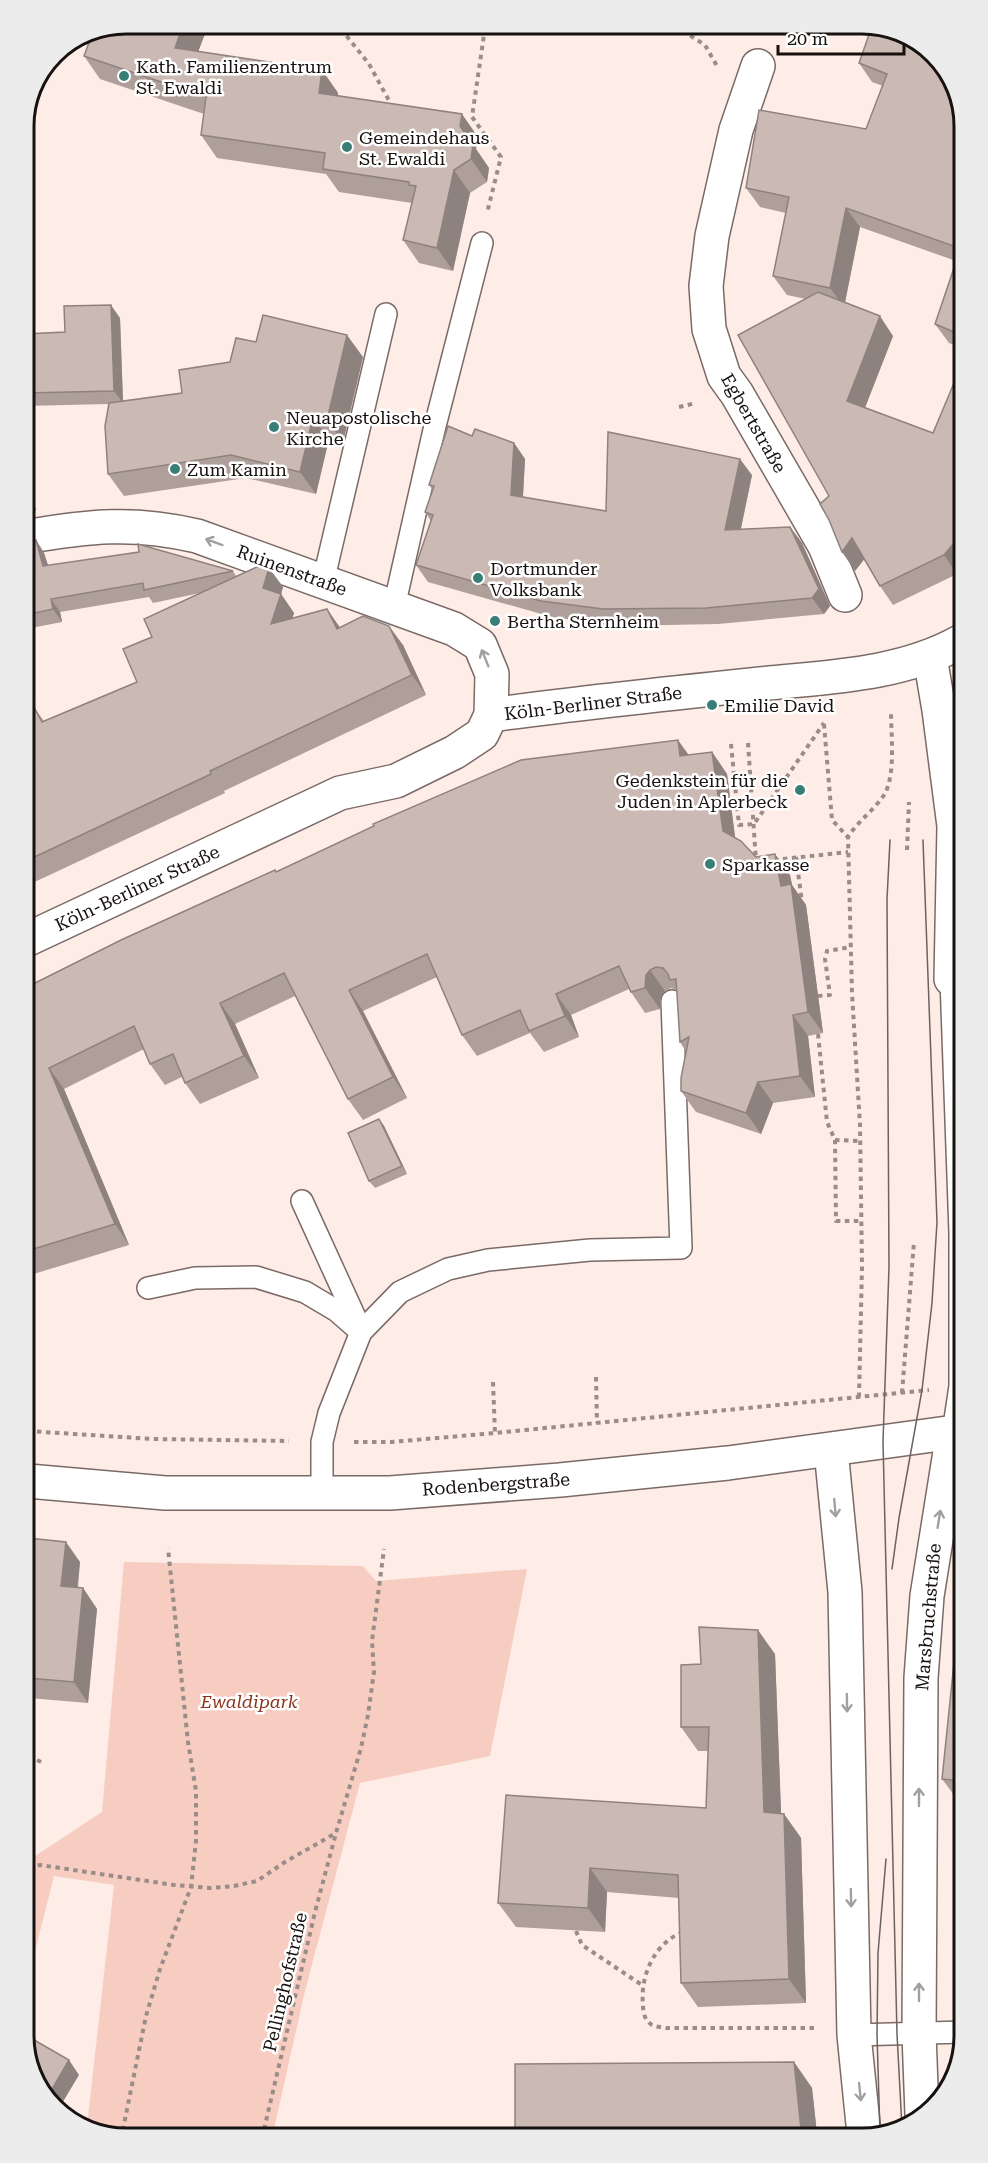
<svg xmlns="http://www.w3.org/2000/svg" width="988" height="2163" font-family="'Roboto Serif',serif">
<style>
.green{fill:#f8cdc1}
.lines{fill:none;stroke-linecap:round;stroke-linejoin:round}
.lane-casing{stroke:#7a6a66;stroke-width:24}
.street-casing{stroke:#7a6a66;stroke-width:36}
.secondary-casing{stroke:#7a6a66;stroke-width:36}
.path{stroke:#9a8d89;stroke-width:4;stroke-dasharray:4.5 4.5;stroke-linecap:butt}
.lane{stroke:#fff;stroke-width:21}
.street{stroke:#fff;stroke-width:33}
.secondary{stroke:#fff;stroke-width:33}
.tram{stroke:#6c625f;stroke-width:1.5}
.wall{fill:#af9f9b}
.shaded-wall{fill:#8e827e}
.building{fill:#cbb9b4;stroke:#8e827e;stroke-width:1.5}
.oneway{stroke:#a2a09f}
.poi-dot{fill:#387e77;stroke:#fff;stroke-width:2}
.labels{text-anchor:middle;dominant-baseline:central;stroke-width:5;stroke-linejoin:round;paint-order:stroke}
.poi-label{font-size:18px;fill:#17110f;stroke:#fff;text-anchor:start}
.street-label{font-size:18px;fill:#17110f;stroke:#fff}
.park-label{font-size:18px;font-style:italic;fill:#8c351d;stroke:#fff}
.rim{fill:none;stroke:#17110f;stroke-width:3}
</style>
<rect width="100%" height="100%" fill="#feece7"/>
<path class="green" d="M124 1562 363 1566 376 1581 527 1569 490 1756 360 1783 305 1991 272 2138 119 2139 87 2126 114 1885 54 1876 29 1975V1860L102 1812Z"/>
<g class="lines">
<defs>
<g id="lane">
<path d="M323 582 386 314"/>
<path d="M394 607 434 430 482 243"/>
<path d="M951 979 960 1233V1386L953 1433"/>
<path d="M302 1201 359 1326"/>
<path d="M148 1288 195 1278 256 1277 305 1292 337 1311 361 1332"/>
<path d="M322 1494V1442L329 1413 361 1332 400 1292 448 1269 488 1260 590 1250 681 1248 672 1001"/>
<path d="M854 2035 964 2032"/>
</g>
<g id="street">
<path d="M758 66 736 130 712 236 706 286 709 329 724 376 737 394 825 546 845 595"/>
<path d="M25 537C88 526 134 521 197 536L454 629 480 645 492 674 491 715 482 734 455 752 396 781 340 793 26 940"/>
<path d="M930 657 939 710 954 826 951 979"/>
<path d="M491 715C577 703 664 694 751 685 820 677 897 677 960 642"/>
</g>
<g id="secondary">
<path d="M831 1450 845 1592 854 2035 864 2134"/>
<path d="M28 1481 165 1493H390L560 1480 728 1463 962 1431"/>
<path d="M922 2114 919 2034 921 1678 927 1596 953 1433"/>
</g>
</defs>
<use href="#lane" class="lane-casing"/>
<use href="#street" class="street-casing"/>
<use href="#secondary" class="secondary-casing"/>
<g class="path">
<path d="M675 26 705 45 717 66"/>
<path d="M485 28 472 117 501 157 487 213"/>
<path d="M341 29 369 64 392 106H394"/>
<path d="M679 407 696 403"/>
<path d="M824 724 832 820 848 837"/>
<path d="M748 743 756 861"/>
<path d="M731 744 739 825 754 824 824 723"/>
<path d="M907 850 909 802"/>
<path d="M796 857 802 902"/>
<path d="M774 860 848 852"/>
<path d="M818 996 830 995 825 959 827 951 851 947"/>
<path d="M818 1034 827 1122 835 1140 836 1221H861"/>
<path d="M835 1140 860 1141"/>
<path d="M596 1377 597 1423"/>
<path d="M493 1382 495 1433"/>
<path d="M902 1393 914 1242"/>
<path d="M859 1397 862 1267 860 1125 852 993 848 837C858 821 875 809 884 795 896 776 891 734 891 712"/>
<path d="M28 1431 153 1439 289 1441"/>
<path d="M354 1442H391L495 1433 929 1390"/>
<path d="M29 1756 45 1764"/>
<path d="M29 1868 40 1865 174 1885 211 1888 234 1886 257 1881 285 1862 336 1833 361 1748 368 1715 374 1672 372 1641 384 1549"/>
<path d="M576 1931 582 1945 642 1985"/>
<path d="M683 1932C654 1943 640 1976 643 2005 643 2013 645 2021 652 2025 656 2027 661 2027 666 2028H817"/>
<path d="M262 2138 315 1912 336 1833"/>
<path d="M121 2139 146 2016 160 1969 191 1887 196 1841V1791L188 1742 168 1548"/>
</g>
<use href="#lane" class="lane"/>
<use href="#street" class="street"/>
<use href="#secondary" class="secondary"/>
<g class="tram">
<path d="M890 840 887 899 889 1267 883 1442 897 2034 902 2128"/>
<path d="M892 1569 899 1518 922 1390 932 1303 937 1222 923 840"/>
<path d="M880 2134 877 2034 878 1953 886 1859"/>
</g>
</g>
<g class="wall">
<path d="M799 25H828L823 35Z"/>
<path d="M206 31 198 51 322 70 338 93V96L478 137 476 149 489 168 487 182 470 193 453 271 419 263 403 240 412 203 339 192 326 174 217 158 201 135 204 114 100 79 84 56 93 32Z"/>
<path d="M859 63 958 93 959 347 949 343 935 324 956 261 860 227 845 303 893 336 865 408 933 433 959 371 960 571 957 574 893 605 880 586 864 559 855 571 829 496 806 299 787 295 773 276 786 213 760 207 746 188 866 129 883 86 872 82Z"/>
<path d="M120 318 123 401 182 393 230 362 256 342 363 357 343 442 329 439 316 494 246 478 124 496 108 474 109 404 25 406V334L65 332Z"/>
<path d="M472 436 514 443 525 459 523 497 606 511 752 475 741 529 790 527 802 543 830 606 824 614 718 624 615 626 552 617 428 582 416 565 431 521 425 512 433 490 429 485Z"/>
<path d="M25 458 36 511 25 513Z"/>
<path d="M36 540 44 553 48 565 233 571 236 576 269 568 283 587 281 594 294 613 292 618 327 609 340 628 403 645 426 695 224 791 225 793 26 886V711L35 709 44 721 137 682 152 637 200 593 153 603 149 597 60 612 62 622 26 629 25 541Z"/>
<path d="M712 752 727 774 735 838 756 857 790 875 792 885 806 905 823 1033 808 1036 815 1097 773 1103 761 1134 696 1112 681 1091 686 1052 680 1042 677 990 671 988 665 991 661 996 660 1009 645 1013 629 989 571 1015 579 1037 544 1052 530 1033 477 1056 462 1035 437 977 363 1011 407 1098 363 1120 348 1099 295 996 235 1024 259 1078 200 1104 185 1083 182 1077 165 1085 150 1064 144 1049 64 1089 129 1245 27 1276V987L276 872 689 755Z"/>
<path d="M379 1119 384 1126 407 1174 375 1188 369 1181Z"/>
<path d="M27 1304 33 1319 27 1322Z"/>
<path d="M28 1538 80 1562 78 1588H83L97 1609 88 1703 29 1698Z"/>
<path d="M963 1644V1800L957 1799 942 1779Z"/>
<path d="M775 1654 781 1813 784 1814 801 1838 806 2003 698 2007 681 1983 679 1898 607 1892 605 1932 516 1927 498 1903 706 1808 708 1751H698L681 1727 701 1664Z"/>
<path d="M794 2062 812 2088 817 2134 515 2136Z"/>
</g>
<g class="shaded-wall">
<path d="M816 25H828L823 35Z"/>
<path d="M181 31H206L191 71 175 48Z"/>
<path d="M322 70 338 93 335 116 319 93Z"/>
<path d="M462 114 478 137 476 149 489 168 487 182 471 159 460 126Z"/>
<path d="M454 170 470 193 453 271 437 248Z"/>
<path d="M846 208 860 227 844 307 830 288Z"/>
<path d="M111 305 120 318 123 403 114 391Z"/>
<path d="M880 316 893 336 860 420 847 401Z"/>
<path d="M347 335 363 357 343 442 327 420Z"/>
<path d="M313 417 329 439 316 494 300 472Z"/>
<path d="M514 443 525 459 522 512 511 495Z"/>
<path d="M25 458 36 511 27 498 25 489Z"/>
<path d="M740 459 752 475 737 546 725 530Z"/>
<path d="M790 527 802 543 830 606 824 614 812 598Z"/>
<path d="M960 536V571L957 574 944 555Z"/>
<path d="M852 538 866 557 855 571 842 552Z"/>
<path d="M36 540 44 553 52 578 43 566Z"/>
<path d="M269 568 283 587 281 594 294 613 285 644 271 624 263 588Z"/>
<path d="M51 599 60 612 62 622 53 609Z"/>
<path d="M327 609 341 629H337Z"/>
<path d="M389 626 403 645 426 695 412 675Z"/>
<path d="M678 740 693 761 680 756Z"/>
<path d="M712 752 727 774 737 852 723 831Z"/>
<path d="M775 854 790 875 792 885 806 905 823 1033 808 1012 781 886Z"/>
<path d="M650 970 665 991 661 996 660 1009 645 988 646 975Z"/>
<path d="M349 990 363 1011 407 1098 393 1077Z"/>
<path d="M556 994 571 1015 579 1037 565 1016Z"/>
<path d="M220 1003 235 1024 259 1078 244 1056Z"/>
<path d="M793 1015 808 1036 815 1097 800 1076Z"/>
<path d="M49 1068 64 1089 129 1245 115 1224Z"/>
<path d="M758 1082 773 1103 761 1134 746 1113Z"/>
<path d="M379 1119 384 1126 407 1174 402 1166Z"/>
<path d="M27 1304 33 1319 27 1311Z"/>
<path d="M66 1542 80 1562 75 1607 61 1586Z"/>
<path d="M83 1588 97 1609 88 1703 74 1682Z"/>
<path d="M758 1630 775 1654 782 1836 764 1812Z"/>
<path d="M784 1814 801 1838 806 2003 789 1979Z"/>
<path d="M590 1868 607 1892 605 1932 588 1908Z"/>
<path d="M69 2060 79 2075 58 2110 48 2096Z"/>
<path d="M794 2062 812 2088 817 2134H805L801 2129Z"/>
</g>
<g class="building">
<path d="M872 26 924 45 958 93 959 248 846 208 830 288 773 276 789 197 746 188 759 110 866 129 887 74 859 63Z"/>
<path d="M181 31 175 48 322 70 319 93 462 114 460 126 473 145 471 159 454 170 437 248 403 240 416 186 409 185V182L323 169 325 153 201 135 206 97 84 56 93 32Z"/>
<path d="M959 253V334L935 324Z"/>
<path d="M818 292 880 316 847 401 933 433 959 371 960 536 944 555 880 586 852 538 842 552 829 520 820 504 829 496 738 335Z"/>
<path d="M111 305 114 391 25 393V334L65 332 64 306Z"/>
<path d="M263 315 347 335 327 420 313 417 300 472 231 455 108 474 105 426 109 403 182 393 179 370 230 362 236 338 256 342Z"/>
<path d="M448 426 472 436 475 429 514 443 511 495 606 511 608 432 740 459 725 530 790 527 819 589 812 598 706 608 603 609 541 601 416 565 433 515 425 512 434 486 429 485Z"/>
<path d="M36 540 43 566 139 552 138 544 233 571 144 590 143 583 51 599 53 609 26 615 25 541Z"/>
<path d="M261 565 269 568 263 588 281 594 271 624 327 609 337 629 363 616 389 626 412 675 210 771 211 774 26 861V711L35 709 42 722 137 682 123 649 152 637 144 619Z"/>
<path d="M678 740 680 756 712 752 723 831 741 841 756 857 775 854 781 886 791 884 808 1012 793 1015 800 1076 758 1082 746 1113 681 1091V1078L689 1037 680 1042 676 979 670 980 668 974 663 968 656 967 650 970 646 975 645 988 631 992 619 966 556 994 565 1016 529 1031 520 1010 462 1035 427 954 349 990 393 1077 348 1099 284 973 220 1003 244 1056 185 1083 173 1054 150 1064 134 1026 49 1068 115 1224 27 1251V987L121 940 275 870 276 872 374 826 373 824 521 760Z"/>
<path d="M379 1119 402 1166 369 1181 348 1133Z"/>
<path d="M28 1538 66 1542 61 1586 83 1588 74 1682 28 1678Z"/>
<path d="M699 1627 758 1630 764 1812 784 1814 789 1979 681 1983 678 1875 590 1868 588 1908 498 1903 506 1795 706 1808 709 1727H681V1665L701 1664Z"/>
<path d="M956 1643 963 1644V1781L942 1779Z"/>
<path d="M29 2037 69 2060 48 2096 30 2070Z"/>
<path d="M794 2062 801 2129 604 2130 605 2135 515 2136V2064Z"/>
</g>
<defs><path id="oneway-shaft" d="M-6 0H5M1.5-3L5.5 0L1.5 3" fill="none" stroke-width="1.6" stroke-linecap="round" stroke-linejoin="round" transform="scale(1.5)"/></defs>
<g class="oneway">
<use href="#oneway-shaft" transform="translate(214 542) rotate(-160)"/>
<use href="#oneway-shaft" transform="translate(485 658) rotate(-112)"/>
<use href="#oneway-shaft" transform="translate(835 1508) rotate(85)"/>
<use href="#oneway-shaft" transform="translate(939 1519) rotate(-81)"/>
<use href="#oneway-shaft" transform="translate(847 1703) rotate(89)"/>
<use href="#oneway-shaft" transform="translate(919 1797) rotate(-90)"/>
<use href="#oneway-shaft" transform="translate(851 1898) rotate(89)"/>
<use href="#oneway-shaft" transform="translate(919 1992) rotate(-90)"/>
<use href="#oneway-shaft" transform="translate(860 2092) rotate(84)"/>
</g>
<g class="poi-dot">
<circle cx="124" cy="76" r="6"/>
<circle cx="347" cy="147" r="6"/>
<circle cx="274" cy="427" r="6"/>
<circle cx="175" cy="469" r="6"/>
<circle cx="478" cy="578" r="6"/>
<circle cx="495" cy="621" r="6"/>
<circle cx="712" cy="705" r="6"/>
<circle cx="800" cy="790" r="6"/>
<circle cx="710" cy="864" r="6"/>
</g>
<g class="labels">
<g class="poi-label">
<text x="136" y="66">Kath. Familienzentrum<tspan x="136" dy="21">St. Ewaldi</tspan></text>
<text x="359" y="137">Gemeindehaus<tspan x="359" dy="21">St. Ewaldi</tspan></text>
<text x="286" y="417">Neuapostolische<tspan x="286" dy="21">Kirche</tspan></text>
<text x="187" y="469">Zum Kamin</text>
<text x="490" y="568">Dortmunder<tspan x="490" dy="21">Volksbank</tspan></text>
<text x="507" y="621">Bertha Sternheim</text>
<text x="724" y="705">Emilie David</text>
<text x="788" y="780" text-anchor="end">Gedenkstein für die<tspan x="788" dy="21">Juden in Aplerbeck</tspan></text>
<text x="722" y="864">Sparkasse</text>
</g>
<g class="street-label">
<text transform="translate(754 423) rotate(60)">Egbertstraße</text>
<text transform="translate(292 570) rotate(20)">Ruinenstraße</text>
<text transform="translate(593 703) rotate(-7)">Köln-Berliner Straße</text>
<text transform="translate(137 888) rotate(-25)">Köln-Berliner Straße</text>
<text transform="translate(496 1484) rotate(-4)">Rodenbergstraße</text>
<text transform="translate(928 1617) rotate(-85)">Marsbruchstraße</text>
<text transform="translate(285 1982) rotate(-77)">Pellinghofstraße</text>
</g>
<g class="park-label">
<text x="249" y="1701">Ewaldipark</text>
</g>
</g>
<path d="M0 0H988V2163H0ZM126 34H862A92 92 0 0 1 954 126V2036A92 92 0 0 1 862 2128H126A92 92 0 0 1 34 2036V126A92 92 0 0 1 126 34Z" fill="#ececec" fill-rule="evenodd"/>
<path class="rim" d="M126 34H862A92 92 0 0 1 954 126V2036A92 92 0 0 1 862 2128H126A92 92 0 0 1 34 2036V126A92 92 0 0 1 126 34Z"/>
<path d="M778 45v9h126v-9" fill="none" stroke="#17110f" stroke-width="3"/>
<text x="787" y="45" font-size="18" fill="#17110f" stroke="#ffffff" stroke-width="4.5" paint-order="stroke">20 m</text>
</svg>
